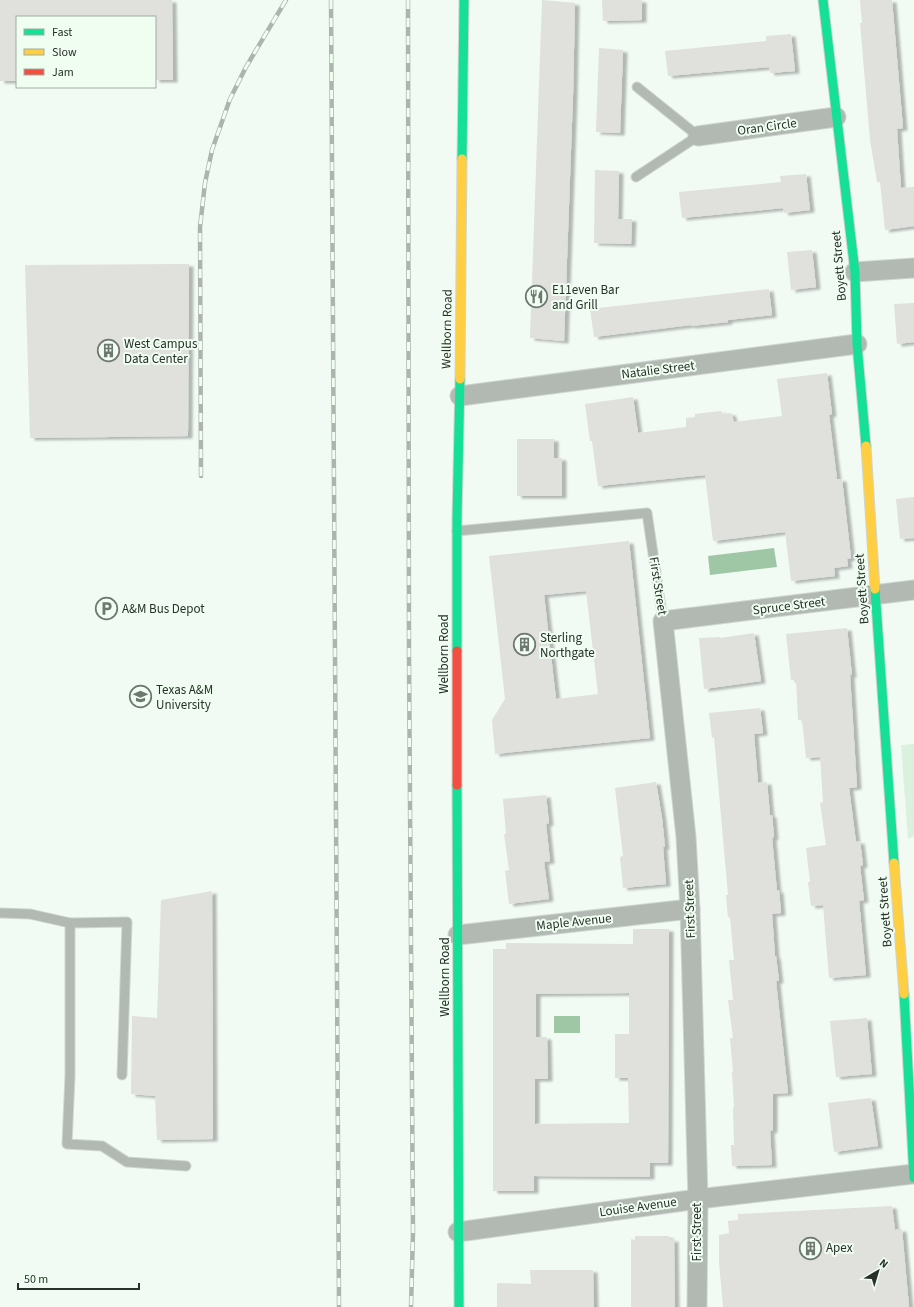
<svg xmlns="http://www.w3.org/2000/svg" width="914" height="1307" font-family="'Source Sans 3',sans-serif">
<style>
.green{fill:#daf2dd}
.water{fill:#9fc7a6}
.building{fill:#e0e0dd;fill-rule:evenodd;filter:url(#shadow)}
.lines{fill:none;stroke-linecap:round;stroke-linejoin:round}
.lane-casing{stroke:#cfd5d0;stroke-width:11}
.street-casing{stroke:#cfd5d0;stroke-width:21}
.fast-casing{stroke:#cfd5d0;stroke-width:11}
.slow-casing{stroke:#cfd5d0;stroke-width:11}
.jam-casing{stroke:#cfd5d0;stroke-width:11}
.lane{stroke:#b1b9b2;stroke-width:9}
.street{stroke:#b1b9b2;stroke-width:19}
.fast{stroke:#16e098;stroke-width:9}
.slow{stroke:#ffcf43;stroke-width:9}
.jam{stroke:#f24e42;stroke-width:9}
.rail-casing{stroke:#adb4ae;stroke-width:4.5}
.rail{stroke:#effef1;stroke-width:3;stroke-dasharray:9;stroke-linecap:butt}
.labels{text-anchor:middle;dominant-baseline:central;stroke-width:4;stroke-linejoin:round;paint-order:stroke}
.street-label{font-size:13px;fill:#29302a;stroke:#effef1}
.poi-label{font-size:13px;fill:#29302a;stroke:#effef1;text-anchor:start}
</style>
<defs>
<filter id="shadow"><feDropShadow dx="4.5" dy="2.5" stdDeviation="1" flood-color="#0004"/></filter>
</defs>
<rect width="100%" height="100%" fill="#f2faf4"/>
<path class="green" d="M914 744V836L908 839 901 745Z"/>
<g class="water">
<path d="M774 548 777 567 710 575 708 556Z"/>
<rect x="554" y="1016" width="26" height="17"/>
</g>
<g class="building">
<path d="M0 0H172L173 80H155V17H17V81H0Z"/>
<path d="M542 0 575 3 573 96 564 341 530 338Z"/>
<path d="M602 0H642V20L603 21Z"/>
<path d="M860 0H892L903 128 897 129 901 188 914 187V226L885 230 880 182H877L870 140 860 23H862Z"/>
<path d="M791 34 795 71 770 73 769 67 668 76 665 51 766 41V36Z"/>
<path d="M599 48 623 50 620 133 596 132Z"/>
<path d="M595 170 619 171 618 219H632L631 244 594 243Z"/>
<path d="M806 174 810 210 784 213 783 208 682 218 679 192 781 182 780 176Z"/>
<path d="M812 250 816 287 791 290 787 252Z"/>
<path d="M189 264 188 436 30 438 25 265Z"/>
<path d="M769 289 772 315 728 320V322L691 326V325L594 337 590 309Z"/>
<path d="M914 303V342L897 344 894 304Z"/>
<path d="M827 373 832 414 829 415 837 479H842L851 558 847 559 848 566 834 568 835 576 791 581 785 532 713 541 705 475 598 486 592 441H590L585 404 633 397 638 433 686 427V418L695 417V414L721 411 722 414 731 413 734 422 782 416 777 379Z"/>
<path d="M517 439H554V458H562V496H517Z"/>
<path d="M914 497V538L900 539 896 499Z"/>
<path d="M629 541 650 738 495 754 492 720 505 699 489 556ZM586 591 598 694 556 699 544 595Z"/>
<path d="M847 628 852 675H850L857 787 849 788 856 842 860 841 863 865 860 866 864 900 859 901 866 975 829 978 823 905 811 906 808 882H810L806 848 826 845 820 803 823 802 820 757 806 758 802 720H798L796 680H791L786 634Z"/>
<path d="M754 633 761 681 704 689 699 638 720 637V638Z"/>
<path d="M760 708 763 733 754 734 758 783 767 782 770 815H772L774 837 772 838 777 891 779 890 781 913 772 914 775 956H776L779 981H776L788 1093 773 1094V1130L770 1131 772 1165 732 1166 731 1145H734L733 1107H734L732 1072H733L730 1038H733L728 1000H733L729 960H734L730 917 728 918 726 895H728L714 737 712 738 709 713Z"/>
<path d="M656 782 662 818 665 847H663L666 884 623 888 620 857 623 856 615 788Z"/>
<path d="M546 795 549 823 546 824 550 861 544 862 549 899 509 904 505 871 509 870 504 834H506L503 799Z"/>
<path d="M212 891 213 1139 157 1140 155 1096 131 1094 132 1016 157 1018 161 900Z"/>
<path d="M633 929H669L668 1163H650V1177L534 1176V1191H493V949H506V943L633 944ZM629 993V1034H615V1078H628L629 1123 535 1124V1079H548L547 1037H536V994Z"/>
<path d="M867 1018 872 1074 836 1077 830 1021Z"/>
<path d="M871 1098 878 1146 834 1152 828 1103Z"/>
<path d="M892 1206 895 1230 902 1229 909 1307H723L719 1262V1235L729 1233 728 1221 738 1220V1214Z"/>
<path d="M635 1236H669L670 1240 674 1239 675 1307H631V1239L635 1240Z"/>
<path d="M530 1270H593L594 1307H497V1283L531 1284Z"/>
</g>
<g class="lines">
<defs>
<g id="lane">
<path d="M636 177 698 136 637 87"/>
<path d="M457 531 647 513 663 621"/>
<path d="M0 913 30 914 70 923V1076L67 1144 102 1146 127 1162 186 1166"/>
<path d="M70 923 127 922 122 1075"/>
</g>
<g id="street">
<path d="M698 136 836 117"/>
<path d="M855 272 914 268"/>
<path d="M460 396 857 344"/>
<path d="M458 935 690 909"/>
<path d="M458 1232 698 1199 914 1174"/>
<path d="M697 1307 698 1199 690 909 686 837 663 621 914 590"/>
</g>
<g id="fast">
<path d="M823 0 855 272 857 344 866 446"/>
<path d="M462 159 464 0"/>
<path d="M875 589 894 863"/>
<path d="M457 651V518L460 379"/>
<path d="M457 785 459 1307"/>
<path d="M904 994 914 1178"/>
</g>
<g id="slow">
<path d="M460 379 462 159"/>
<path d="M866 446 875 589"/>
<path d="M894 863 904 994"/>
</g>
<path id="jam" d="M457 651V785"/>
</defs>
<use href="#lane" class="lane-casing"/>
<use href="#street" class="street-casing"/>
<use href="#fast" class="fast-casing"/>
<use href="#slow" class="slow-casing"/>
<use href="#jam" class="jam-casing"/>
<use href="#lane" class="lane"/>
<use href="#street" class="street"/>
<use href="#fast" class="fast"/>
<use href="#slow" class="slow"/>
<use href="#jam" class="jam"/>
<defs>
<g id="rail">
<path d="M331 0 339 1307"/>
<path d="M408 0 409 658 413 1232 411 1307"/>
<path d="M201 476 200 227 205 183 212 150 230 99 246 67 286 0"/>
</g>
</defs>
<use href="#rail" class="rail-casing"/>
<use href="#rail" class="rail"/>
</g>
<defs>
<symbol id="restaurant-ring" viewBox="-11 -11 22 22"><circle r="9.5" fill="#effef1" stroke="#6f7771" stroke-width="1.5"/><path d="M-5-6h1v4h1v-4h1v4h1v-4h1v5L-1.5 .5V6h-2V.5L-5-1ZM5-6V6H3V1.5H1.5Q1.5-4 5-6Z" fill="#6f7771"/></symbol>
<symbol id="building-ring" viewBox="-11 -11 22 22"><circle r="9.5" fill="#effef1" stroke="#6f7771" stroke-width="1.5"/><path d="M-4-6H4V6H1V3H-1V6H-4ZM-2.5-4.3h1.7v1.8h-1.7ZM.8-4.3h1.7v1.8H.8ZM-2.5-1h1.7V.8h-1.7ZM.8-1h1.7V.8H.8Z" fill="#6f7771"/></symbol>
<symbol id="parking-ring" viewBox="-11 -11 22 22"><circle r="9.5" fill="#effef1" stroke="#6f7771" stroke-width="1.5"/><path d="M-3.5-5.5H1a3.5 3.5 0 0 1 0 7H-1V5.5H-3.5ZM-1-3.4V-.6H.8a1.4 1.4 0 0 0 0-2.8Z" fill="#6f7771"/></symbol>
<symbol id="university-ring" viewBox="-11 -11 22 22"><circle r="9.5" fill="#effef1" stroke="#6f7771" stroke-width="1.5"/><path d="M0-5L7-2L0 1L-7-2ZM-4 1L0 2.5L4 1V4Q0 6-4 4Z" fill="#6f7771"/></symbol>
</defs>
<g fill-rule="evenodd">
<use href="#restaurant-ring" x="524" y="284" width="25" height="25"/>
<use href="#building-ring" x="96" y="338" width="25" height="25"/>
<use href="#parking-ring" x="94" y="596" width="25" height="25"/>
<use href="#building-ring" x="512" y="632" width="25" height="25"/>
<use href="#university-ring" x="128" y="684" width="25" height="25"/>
<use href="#building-ring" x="798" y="1236" width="25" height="25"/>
</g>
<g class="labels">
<g class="street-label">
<text transform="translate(767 127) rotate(-8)">Oran Circle</text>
<text transform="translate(839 266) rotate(-95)">Boyett Street</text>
<text transform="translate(447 329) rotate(-89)">Wellborn Road</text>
<text transform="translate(658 370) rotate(-7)">Natalie Street</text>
<text transform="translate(658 586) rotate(81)">First Street</text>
<text transform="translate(862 589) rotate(-94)">Boyett Street</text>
<text transform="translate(789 606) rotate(-7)">Spruce Street</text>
<text transform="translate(444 654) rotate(-90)">Wellborn Road</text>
<text transform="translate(690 909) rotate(-92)">First Street</text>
<text transform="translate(885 912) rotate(-94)">Boyett Street</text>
<text transform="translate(574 922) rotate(-6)">Maple Avenue</text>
<text transform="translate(445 977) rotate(-90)">Wellborn Road</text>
<text transform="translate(638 1207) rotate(-8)">Louise Avenue</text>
<text transform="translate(697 1232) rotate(-90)">First Street</text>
</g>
<g class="poi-label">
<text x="552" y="290">E11even Bar<tspan x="552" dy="15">and Grill</tspan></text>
<text x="124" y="344">West Campus<tspan x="124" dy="15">Data Center</tspan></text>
<text x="122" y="609">A&amp;M Bus Depot</text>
<text x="540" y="638">Sterling<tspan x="540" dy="15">Northgate</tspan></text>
<text x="156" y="690">Texas A&amp;M<tspan x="156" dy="15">University</tspan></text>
<text x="826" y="1248">Apex</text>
</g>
</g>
<rect x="16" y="16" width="140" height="72" fill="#effef1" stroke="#a0aca1"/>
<rect x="24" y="29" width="20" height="6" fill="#16e098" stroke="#a0aca1"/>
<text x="52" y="36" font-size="12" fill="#29302a">Fast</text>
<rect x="24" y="49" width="20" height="6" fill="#ffcf43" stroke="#a0aca1"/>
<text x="52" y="56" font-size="12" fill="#29302a">Slow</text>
<rect x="24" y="69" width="20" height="6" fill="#f24e42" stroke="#a0aca1"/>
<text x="52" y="76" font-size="12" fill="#29302a">Jam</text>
<g transform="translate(878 1271) rotate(38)" stroke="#effef1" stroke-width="3" paint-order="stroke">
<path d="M0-3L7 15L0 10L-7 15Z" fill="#29302a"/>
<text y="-6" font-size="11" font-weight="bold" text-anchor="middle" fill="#29302a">N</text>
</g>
<path d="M18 1283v6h121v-6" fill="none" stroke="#29302a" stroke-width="2"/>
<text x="24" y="1283" font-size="12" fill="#29302a" stroke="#effef1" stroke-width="3" paint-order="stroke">50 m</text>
</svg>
